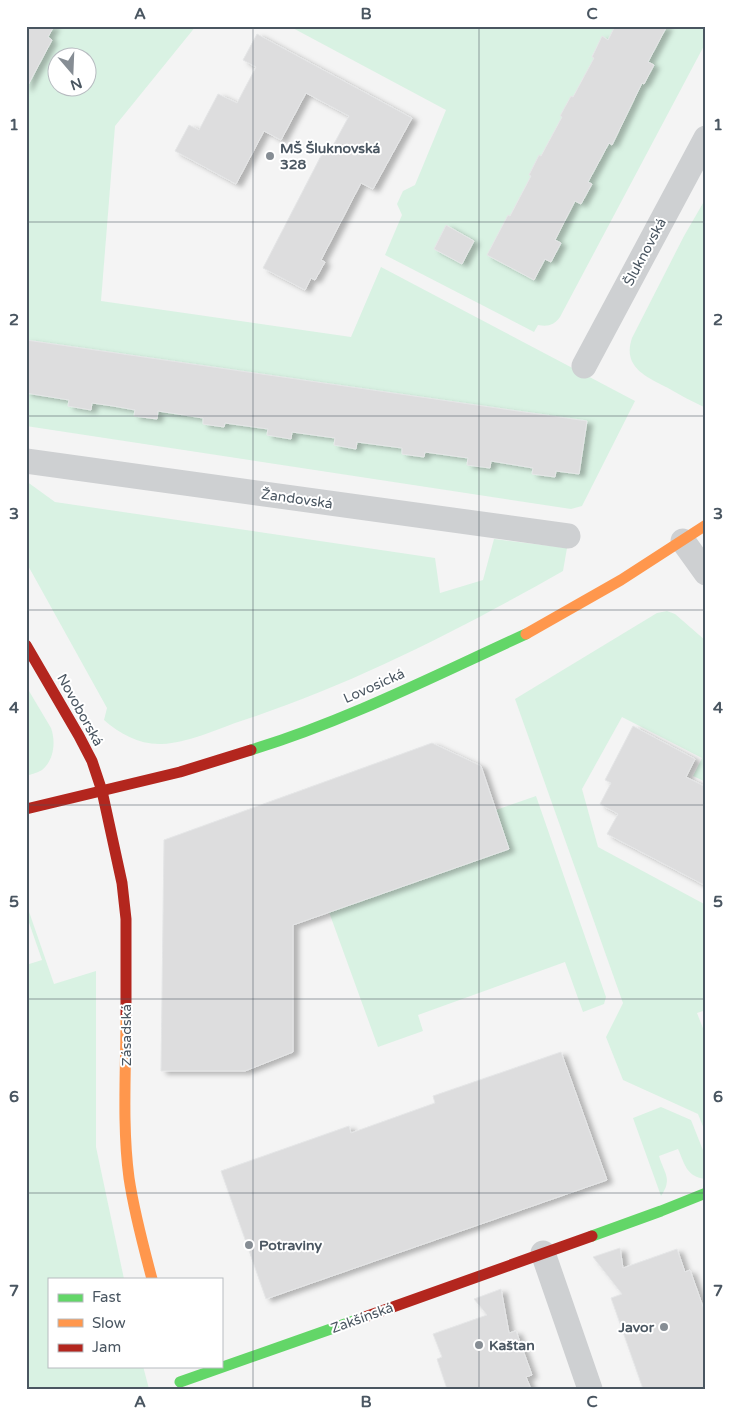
<svg xmlns="http://www.w3.org/2000/svg" width="732" height="1415" font-family="'Varela Round',sans-serif">
<style>
.green{fill:#d9f2e3;fill-rule:evenodd}
.building{fill:#ddddde;stroke:#e5e6e7;filter:url(#shadow)}
.lines{fill:none;stroke-linecap:round;stroke-linejoin:round}
.street{stroke:#ced0d2;stroke-width:25}
.fast{stroke:#63d668;stroke-width:11}
.slow{stroke:#ff974d;stroke-width:11}
.jam{stroke:#b3261e;stroke-width:11}
.grid{fill:none;stroke:#4a5661;stroke-width:1;stroke-opacity:0.55}
.poi-dot{fill:#868d94;stroke:#fff;stroke-width:2}
.labels{text-anchor:middle;dominant-baseline:central;stroke-width:4;stroke-linejoin:round;paint-order:stroke}
.poi-label{font-size:14px;font-weight:bold;fill:#4a5661;stroke:#fff;text-anchor:start}
.street-label{font-size:14px;fill:#4a5661;stroke:#fff}
.neatline{fill:none;stroke:#4a5661;stroke-width:2}
.grid-label{font-size:16px;text-anchor:middle;font-weight:bold;fill:#4a5661}
</style>
<defs>
<filter id="shadow"><feDropShadow dx="5.5" dy="3" stdDeviation="2.5" flood-color="#0004"/></filter>
</defs>
<rect width="100%" height="100%" fill="#f4f4f4"/>
<g class="green">
<path d="M54 26H196L115 126 101 301 351 337 381 267 635 401 582 506 571 509 26 426V393L69 399 68 406 91 410 92 403 135 409 134 416 157 419 158 411 203 418V424L224 427 225 422 268 428 267 435 291 439 292 432 335 438 334 445 356 448 357 442 402 447V454L424 457 425 452 468 458 467 465 491 461 533 468V474L555 477 556 471 579 474 587 422 26 340V88L52 40 48 37ZM58 58H88V88H58Z"/>
<path d="M289 26H615L608 40 602 37 592 56 598 60 587 80 583 78 573 97H571L561 116 562 117 541 156H539L529 175 531 176 510 216H508L498 234 504 238 493 258 534 280 544 260 549 261 558 242 555 240 575 201 591 184 585 180 609 143 612 145 642 83 644 84 654 65 648 61 667 26H706V42L560 317C554 325 548 327 538 325L534 332 385 255 402 215 397 204 403 191 415 185 446 110ZM446 226 474 241 462 264 434 249Z"/>
<path d="M706 198V408C693 402 680 395 668 388 646 377 622 367 632 338L684 236Z"/>
<path d="M26 481 55 502 435 558 440 593 483 580 494 539 567 548 563 571C459 630 352 685 238 722 215 730 187 743 162 744 140 745 120 734 104 720L107 708 26 562Z"/>
<path d="M667 611 675 614 706 641V782L693 776 702 758 622 717 582 789 598 847 706 905V1010L697 1013 706 1036V1134L698 1114 623 1080 606 1037 623 1003 515 699 657 613Z"/>
<path d="M26 686 51 728C56 742 54 760 42 770 37 773 31 774 26 776Z"/>
<path d="M536 796 606 997 604 1004 583 1012 565 962 418 1015 423 1031 378 1047 329 912 509 849 496 810Z"/>
<path d="M26 903 54 984 96 971V1147L124 1279H49V1366H143L149 1389H26V965L42 960 26 914Z"/>
<path d="M661 1107 691 1120 706 1158V1179C686 1177 685 1164 678 1149L659 1156C664 1173 673 1179 661 1196L633 1118Z"/>
</g>
<g class="building">
<path d="M26 26H54L48 37 52 40 26 89Z"/>
<path d="M615 26H667L648 62 654 65 644 84 642 83 612 145 609 143 588 182 592 184 581 204 575 201 555 240 561 243 551 262 545 259 534 280 487 255 508 215 510 216 531 176 529 175 539 155 541 156 562 117 560 116 571 96 573 97 594 58 592 57 602 36 608 40Z"/>
<path d="M257 34 412 118 373 189 361 183 321 260 325 262 315 280 311 278 305 290 263 268 324 150 329 153 349 116 306 93 281 140 264 131 236 184 175 151 189 125 199 130 218 94 237 103 256 67 243 60Z"/>
<path d="M446 225 474 241 462 264 434 249Z"/>
<path d="M26 340 587 421 579 474 556 471 555 477 532 474 533 468 491 461 490 468 467 465 468 458 425 452 424 457 402 454V448L357 442 356 449 334 445 335 438 292 432 291 439 267 435 268 429 225 423 224 427 203 424V418L158 411 157 419 134 416 135 410 113 406 92 403 91 410 68 406 69 400 26 393Z"/>
<path d="M633 726 695 759 686 777 706 787V886L607 834 618 814 600 804 611 783 605 780Z"/>
<path d="M432 743 481 766 509 849 293 925V1052L245 1071H161L164 840Z"/>
<path d="M561 1052 607 1180 266 1299 221 1171 349 1126 351 1133 435 1103 433 1096Z"/>
<path d="M620 1248 623 1268 677 1249 685 1272 690 1270 706 1315V1389H643L611 1298 622 1294 593 1257Z"/>
<path d="M501 1289 509 1333 516 1331 532 1375 526 1377 531 1389H447L437 1359 442 1357 433 1334 487 1315 474 1299Z"/>
</g>
<g class="lines">
<g class="street">
<path d="M584 366 706 138"/>
<path d="M26 461 568 536"/>
<path d="M683 541 706 573"/>
<path d="M543 1253 590 1389"/>
</g>
<g class="fast">
<path d="M251 750C346 721 436 675 526 634"/>
<path d="M592 1236 661 1211 706 1193"/>
<path d="M180 1382 362 1318"/>
</g>
<g class="slow">
<path d="M526 634 621 580 706 525"/>
<path d="M126 1016C126 1069 122 1125 129 1178 134 1212 143 1245 152 1279"/>
</g>
<g class="jam">
<path d="M26 645 79 736 92 761 102 791 122 883 126 919V1016"/>
<path d="M26 809 180 772 251 750"/>
<path d="M362 1318 592 1236"/>
</g>
</g>
<path class="grid" d="M253 26V1389M479 26V1389M26 222H706M26 416H706M26 610H706M26 805H706M26 999H706M26 1193H706"/>
<g class="poi-dot">
<circle cx="270" cy="156" r="5"/>
<circle cx="249" cy="1245" r="5"/>
<circle cx="664" cy="1327" r="5"/>
<circle cx="479" cy="1345" r="5"/>
</g>
<g class="labels">
<g class="poi-label">
<text x="280" y="148">MŠ Šluknovská<tspan x="280" dy="16">328</tspan></text>
<text x="259" y="1245">Potraviny</text>
<text x="654" y="1327" text-anchor="end">Javor</text>
<text x="489" y="1345">Kaštan</text>
</g>
<g class="street-label">
<text transform="translate(645 252) rotate(-62)">Šluknovská</text>
<text transform="translate(297 499) rotate(8)">Žandovská</text>
<text transform="translate(374 686) rotate(-24)">Lovosická</text>
<text transform="translate(80 710) rotate(61)">Novoborská</text>
<text transform="translate(126 1035) rotate(-90)">Zásadská</text>
<text transform="translate(362 1318) rotate(-20)">Zakšínská</text>
</g>
</g>
<rect width="732" height="1415" fill="none" stroke="#ffffff" stroke-width="55"/>
<rect x="48" y="1278" width="175" height="90" fill="#ffffff" stroke="#b7bbc0"/>
<rect x="58" y="1294" width="25" height="8" fill="#63d668" stroke="#b7bbc0"/>
<text x="92" y="1302" font-size="15" fill="#4a5661">Fast</text>
<rect x="58" y="1319" width="25" height="8" fill="#ff974d" stroke="#b7bbc0"/>
<text x="92" y="1328" font-size="15" fill="#4a5661">Slow</text>
<rect x="58" y="1344" width="25" height="8" fill="#b3261e" stroke="#b7bbc0"/>
<text x="92" y="1352" font-size="15" fill="#4a5661">Jam</text>
<g transform="translate(72 72) rotate(161)"><circle r="24" fill="#ffffff" stroke="#b7bbc0"/>
<path d="M0-4L9 19L0 12L-9 19Z" fill="#868d94"/>
<text y="-8" font-size="14" font-weight="bold" text-anchor="middle" fill="#4a5661">N</text>
</g>
<rect x="28" y="28" width="676" height="1360" class="neatline"/>
<g class="grid-label">
<text x="140" y="19">A</text>
<text x="366" y="19">B</text>
<text x="592" y="19">C</text>
<text x="14" y="130">1</text>
<text x="718" y="130">1</text>
<text x="14" y="325">2</text>
<text x="718" y="325">2</text>
<text x="14" y="519">3</text>
<text x="718" y="519">3</text>
<text x="14" y="713">4</text>
<text x="718" y="713">4</text>
<text x="14" y="907">5</text>
<text x="718" y="907">5</text>
<text x="14" y="1102">6</text>
<text x="718" y="1102">6</text>
<text x="14" y="1296">7</text>
<text x="718" y="1296">7</text>
<text x="140" y="1407">A</text>
<text x="366" y="1407">B</text>
<text x="592" y="1407">C</text>
</g>
</svg>
